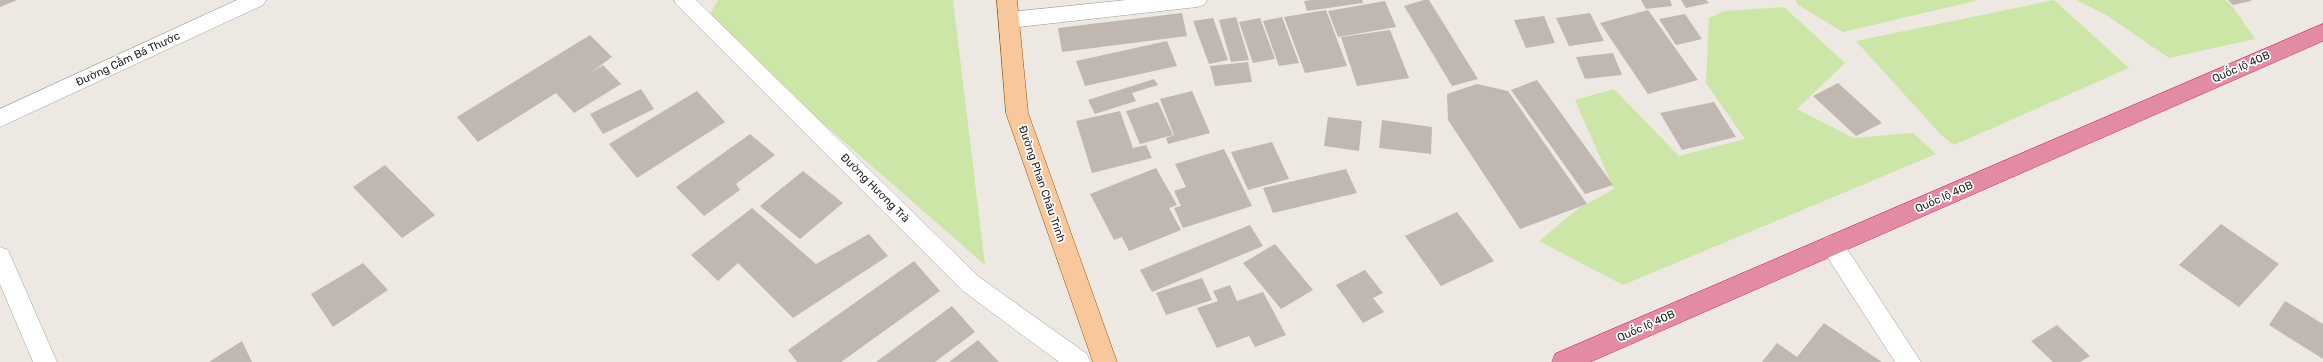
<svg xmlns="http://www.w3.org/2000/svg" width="2323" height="362" font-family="Rubik,sans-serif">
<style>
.grass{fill:#cce6a8}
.building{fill:#c1b7b1}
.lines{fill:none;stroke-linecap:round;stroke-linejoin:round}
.street-casing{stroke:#a0a0a0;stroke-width:1}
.primary-casing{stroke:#8d5406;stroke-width:1}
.highway-casing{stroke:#cf2a72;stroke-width:1}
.street{fill:#fff;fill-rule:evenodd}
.primary{fill:#f8c79b;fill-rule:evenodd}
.highway{fill:#e28ba3;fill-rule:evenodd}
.labels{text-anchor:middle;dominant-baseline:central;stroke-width:3.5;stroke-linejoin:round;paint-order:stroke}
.street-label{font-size:11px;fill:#1c1c1c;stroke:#fff}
</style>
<rect width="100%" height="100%" fill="#ede8e1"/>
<g class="grass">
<path d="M718 0H953L985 265 706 21Z"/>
<path d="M1795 0H1979L1843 32 1798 5Z"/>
<path d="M2054 0 2129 68 1954 145 1941 135 1856 41Z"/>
<path d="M2077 0H2225L2233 7 2255 39 2169 58 2106 15Z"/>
<path d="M1784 7 1845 63 1797 109 1853 138 1913 133 1936 154 1623 285 1539 241 1579 208 1614 189 1575 100 1614 89 1679 156 1745 139 1706 83 1709 18 1724 11Z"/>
</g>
<g class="building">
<path d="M0 0H17L0 7Z"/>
<path d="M1312 0H1362L1363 3 1307 11 1304 1Z"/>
<path d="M1424 0H1429L1478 79 1452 86 1404 6Z"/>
<path d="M1641 0H1670L1672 6 1646 9Z"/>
<path d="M1681 0H1706L1709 3 1686 8Z"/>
<path d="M2228 0H2251V1L2233 5Z"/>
<path d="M1385 1 1396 27 1338 37 1328 11Z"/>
<path d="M1326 10 1347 66 1305 73 1284 17Z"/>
<path d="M1648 10 1698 80 1648 94 1600 23Z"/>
<path d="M1182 13 1187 36 1062 52 1058 28Z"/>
<path d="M1590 13 1604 41 1569 46 1556 18Z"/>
<path d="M1685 14 1702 39 1676 45 1659 19Z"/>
<path d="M1544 16 1555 43 1526 48 1514 20Z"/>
<path d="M1236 17 1249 60 1231 62 1219 20Z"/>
<path d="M1282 17 1299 63 1279 66 1263 21Z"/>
<path d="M1213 18 1228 60 1209 64 1193 21Z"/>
<path d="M1260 18 1275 59 1253 63 1239 22Z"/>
<path d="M1390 30 1409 78 1357 86 1341 37Z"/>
<path d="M590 35 612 57 590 73 603 65 621 84 574 113 556 93 478 142 457 117Z"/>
<path d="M1167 41 1177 66 1085 86 1076 61Z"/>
<path d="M1613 53 1622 75 1585 79 1576 57Z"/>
<path d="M1248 62 1252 82 1215 86 1210 66Z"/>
<path d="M1154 79 1158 85 1132 93 1136 101 1095 114 1088 100Z"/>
<path d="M1537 80 1613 185 1585 194 1511 90Z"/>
<path d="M1838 83 1882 123 1856 136 1813 96Z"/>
<path d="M1477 84 1508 91 1587 204 1520 229 1448 120 1447 94Z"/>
<path d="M641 89 654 109 603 134 590 114Z"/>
<path d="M697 91 725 122 637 178 609 144Z"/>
<path d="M1192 91 1210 133 1168 144 1166 138 1174 135 1160 99Z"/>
<path d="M1158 102 1173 135 1140 144 1126 111Z"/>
<path d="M1714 102 1736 137 1682 150 1660 113Z"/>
<path d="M1120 111 1133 148 1146 145 1152 158 1092 173 1076 121Z"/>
<path d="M1328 117 1362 121 1359 151 1324 146Z"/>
<path d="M1382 120 1432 127 1431 154 1379 148Z"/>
<path d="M750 134 775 155 736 184 740 190 704 216 676 187Z"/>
<path d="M1272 142 1289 179 1248 190 1231 152Z"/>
<path d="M1224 149 1252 206 1183 228 1174 208 1181 206 1174 191 1186 187 1175 164Z"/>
<path d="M385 165 435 215 402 238 353 187Z"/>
<path d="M1156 168 1177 205 1169 208 1181 230 1129 251 1122 237 1114 240 1090 194Z"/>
<path d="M1346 169 1357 193 1273 213 1263 188Z"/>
<path d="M803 171 843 203 800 239 760 206Z"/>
<path d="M752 208 816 264 869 234 888 256 793 318 738 263 718 281 691 255Z"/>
<path d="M1457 212 1494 261 1441 286 1405 236Z"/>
<path d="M2221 224 2279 264 2239 307 2179 265Z"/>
<path d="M1250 225 1263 246 1152 292 1140 270Z"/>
<path d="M1275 244 1313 290 1281 309 1243 263Z"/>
<path d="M914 261 940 291 841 362H797L788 350Z"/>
<path d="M363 263 388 290 333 327 311 294Z"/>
<path d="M1365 270 1383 293 1373 298 1384 312 1363 323 1336 285Z"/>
<path d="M1202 278 1212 300 1166 315 1156 293Z"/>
<path d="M1230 285 1237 301 1263 292 1286 335 1255 347 1249 336 1217 348 1197 308 1218 301 1213 291Z"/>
<path d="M2285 301 2323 324V359L2269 325Z"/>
<path d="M952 306 975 332 935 362H876Z"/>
<path d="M1824 323 1882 362H1762L1777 343 1797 357Z"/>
<path d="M2057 325 2090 356 2080 362H2053L2031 341Z"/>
<path d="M978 340 999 362H949Z"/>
<path d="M242 341 252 362H209Z"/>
</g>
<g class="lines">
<defs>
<g id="street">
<path d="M237 0H266L263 5 0 127V109Z"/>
<path d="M674 0H696L979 277 1087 354 1090 362H1059L963 291 677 5Z"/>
<path d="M1126 0H1207L1204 5 1197 7 1010 28 1003 25 1000 20 1003 15 1010 12Z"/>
<path d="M1832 235 1840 238 1921 362H1895L1824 252 1821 245 1824 238Z"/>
<path d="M0 247 8 250 57 362H33L0 284Z"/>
</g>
<path id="primary" d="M997 0H1017L1028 113 1117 362H1093L1006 113Z"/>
<path id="highway" d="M2323 24V41L1590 362H1552L1555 354Z"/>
</defs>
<use href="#street" class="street-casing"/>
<use href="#primary" class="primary-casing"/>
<use href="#highway" class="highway-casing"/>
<use href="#street" class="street"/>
<use href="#primary" class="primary"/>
<use href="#highway" class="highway"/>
</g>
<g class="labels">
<g class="street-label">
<text transform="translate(128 59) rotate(-25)">Đường Cầm Bá Thước</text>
<text transform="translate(2241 67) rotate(-24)">Quốc lộ 40B</text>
<text transform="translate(1042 184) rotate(71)">Đường Phan Châu Trinh</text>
<text transform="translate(875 188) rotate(45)">Đường Hương Trà</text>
<text transform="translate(1944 197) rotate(-24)">Quốc lộ 40B</text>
<text transform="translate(1646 326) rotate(-24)">Quốc lộ 40B</text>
</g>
</g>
</svg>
